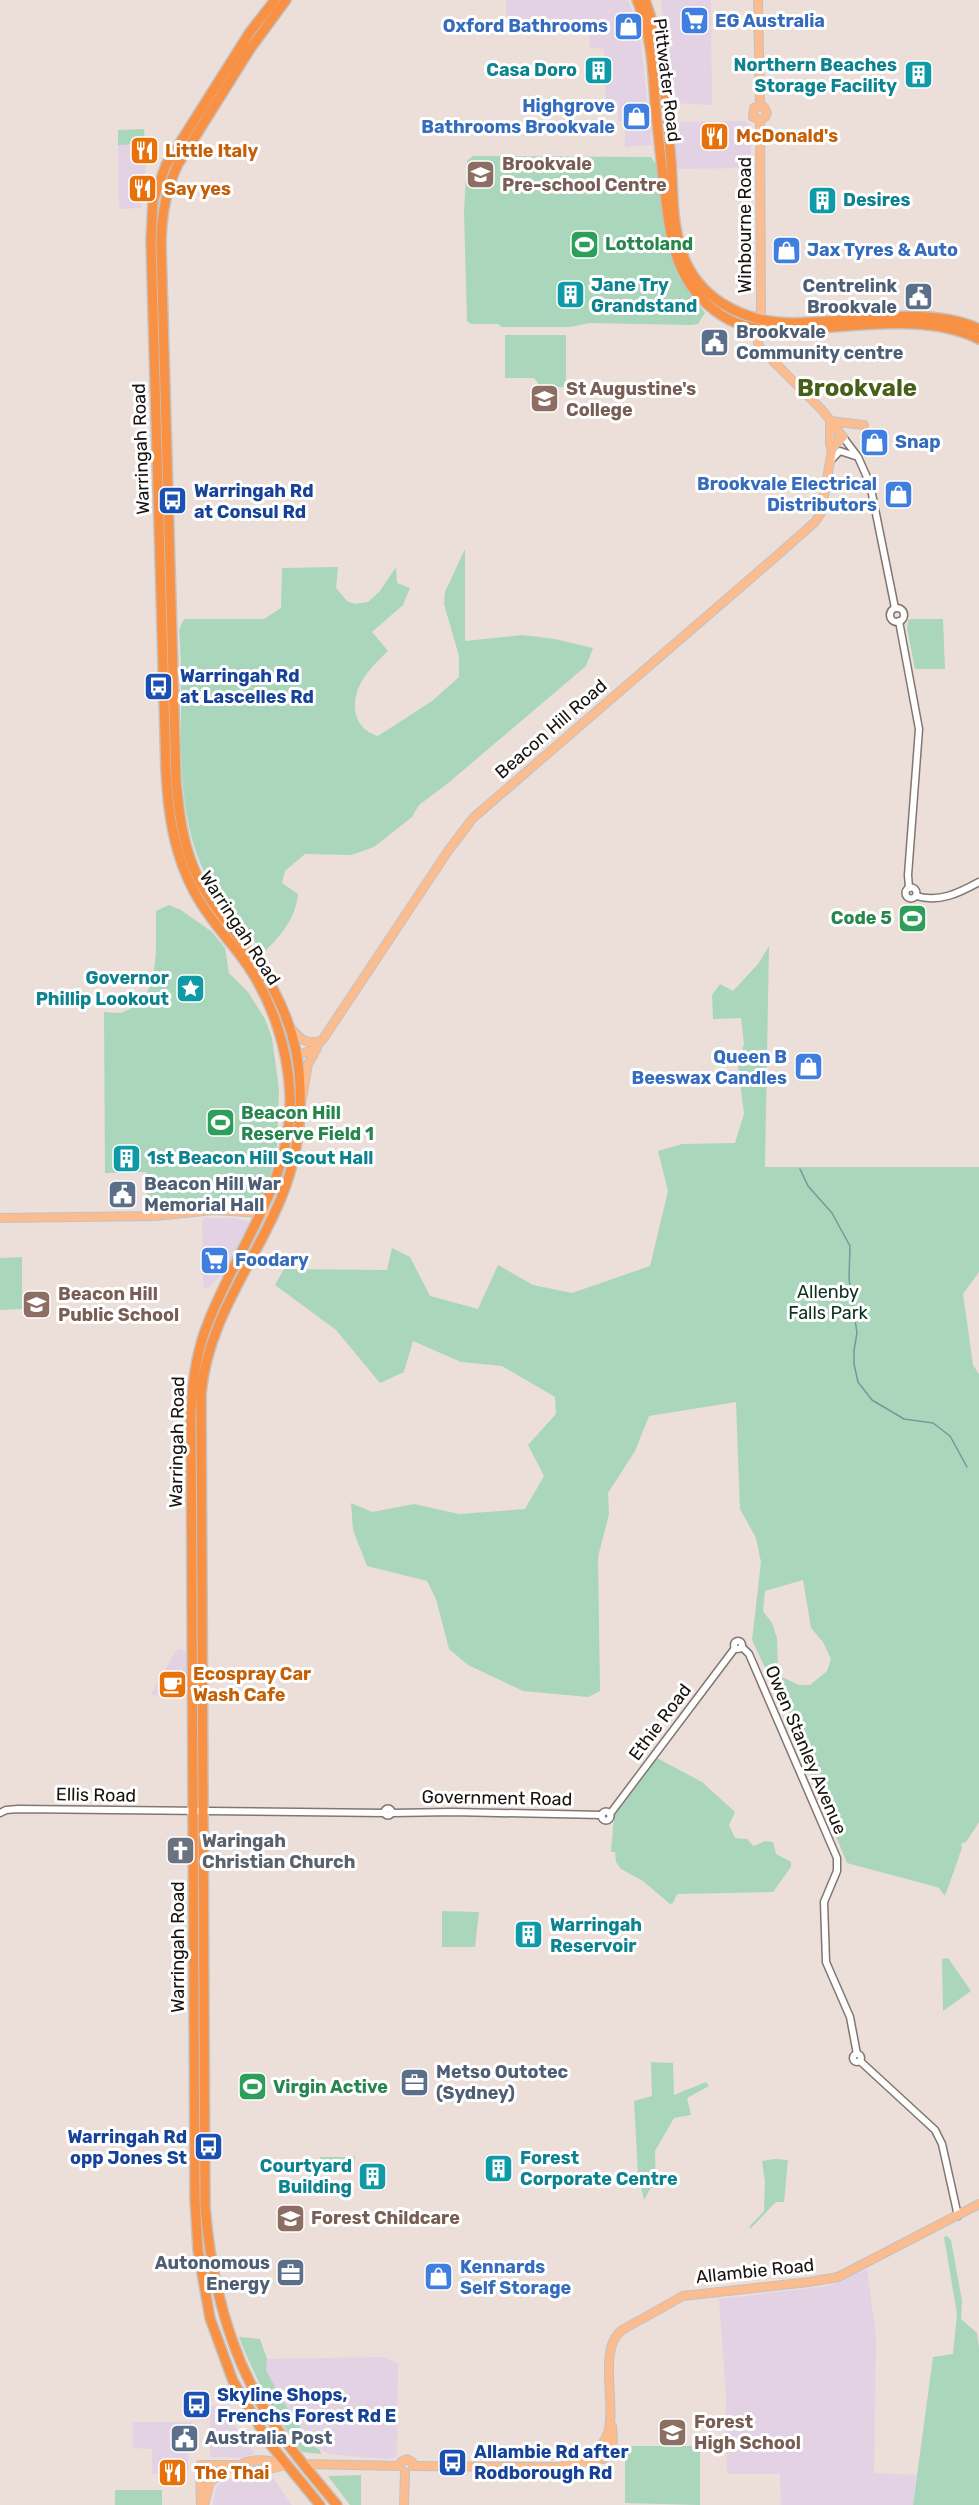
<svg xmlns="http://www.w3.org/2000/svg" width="979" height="2505" font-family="Rubik,sans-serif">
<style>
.commercial{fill:#e2d2e3}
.green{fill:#aad6bb;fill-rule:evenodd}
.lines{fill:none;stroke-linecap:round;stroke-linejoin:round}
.stream{stroke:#709b9f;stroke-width:1.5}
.minor-casing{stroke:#827672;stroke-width:9}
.major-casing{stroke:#c3c2c1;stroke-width:10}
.highway-casing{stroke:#c3c2c1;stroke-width:12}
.minor{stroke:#fff;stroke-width:6}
.major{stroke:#fbbd8f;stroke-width:8}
.highway{stroke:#f99145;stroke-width:9}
.labels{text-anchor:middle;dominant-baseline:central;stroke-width:6;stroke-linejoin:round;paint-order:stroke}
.shop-label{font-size:18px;font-weight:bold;fill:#366cbe;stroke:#fff;text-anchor:start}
.culture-label{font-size:18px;font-weight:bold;fill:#0d838f;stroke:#fff;text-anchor:start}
.street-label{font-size:18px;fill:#171311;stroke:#fff}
.food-label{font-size:18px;font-weight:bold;fill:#c56008;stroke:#fff;text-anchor:start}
.education-label{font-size:18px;font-weight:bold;fill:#785e54;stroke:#fff;text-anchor:start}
.leisure-label{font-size:18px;font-weight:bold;fill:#27864d;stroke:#fff;text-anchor:start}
.service-label{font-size:18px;font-weight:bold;fill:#4e5e75;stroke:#fff;text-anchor:start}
.transit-label{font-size:18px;font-weight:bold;fill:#164399;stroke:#fff;text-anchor:start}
.park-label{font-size:18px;fill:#09311e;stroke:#fff}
.worship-label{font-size:18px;font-weight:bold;fill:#5b616d;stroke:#fff;text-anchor:start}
.district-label{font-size:24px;font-weight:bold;fill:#475f18;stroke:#fff}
</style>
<rect width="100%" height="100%" fill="#ecdfda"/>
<g class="commercial">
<path d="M506 0H628L640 35 652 145 625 147V122L618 121V108L606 107 604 49 590 48 589 33H506Z"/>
<path d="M661 0H711L712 105 671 103Z"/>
<path d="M745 121 751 126V168L678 169 672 122Z"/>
<path d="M145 144 146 192 141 208 119 209 118 145Z"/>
<path d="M204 1218H234L250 1222 226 1270 208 1288H204L203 1284 202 1220Z"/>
<path d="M180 1649 187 1652V1696L151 1695 175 1652Z"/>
<path d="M867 2269 876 2336 874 2473 916 2475 913 2505H781L780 2474H727L726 2395 719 2299 828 2286Z"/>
<path d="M383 2357 398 2363 397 2456 387 2459 329 2454 313 2446 281 2398 266 2369 267 2359Z"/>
<path d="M210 2405 219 2406 255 2453 244 2458 210 2457Z"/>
<path d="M133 2422H192V2435L188 2436V2471L185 2474H152V2449L133 2448Z"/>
<path d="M227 2478H273L292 2505H213L216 2487Z"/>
</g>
<g class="green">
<path d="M144 129 145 144 118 145V130Z"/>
<path d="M473 156 651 157 657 166 669 252 679 277 705 313 698 324 691 325 589 323 571 327H502L498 324H471L467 321 464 212 467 161Z"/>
<path d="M505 335H566V387H541L534 378H505Z"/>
<path d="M465 549V641L522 635 555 639 593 648 586 666 447 784 419 805 412 817 374 847 351 855 305 854 285 871 282 883 298 894C296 917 281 936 264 952 240 926 217 899 202 867 170 795 186 706 179 630L184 619H264L281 608 282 568 338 567 336 588 347 601 355 604 368 602 380 591 396 567 397 583 410 588 403 605 372 632 388 651C380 659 369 669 363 679 350 700 351 728 378 736L432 701 459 677V656L444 604 445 592Z"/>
<path d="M911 619H943L945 669H915L907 628 908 620Z"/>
<path d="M169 905 181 910 212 932 225 948 229 973 248 992 265 1019 272 1038 279 1089 277 1149 268 1183 262 1194 256 1200 230 1205H210L203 1202 179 1206 148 1207 146 1172 105 1173 104 1012C110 1012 118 1014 123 1012 163 1000 155 943 156 911Z"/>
<path d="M769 946 765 1167H979V1272L963 1294 973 1365 979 1374V1822L966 1842 961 1844 962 1848 945 1896 939 1888 929 1885 847 1863 778 1695 752 1640 761 1562 756 1538 740 1509 736 1402 649 1416 635 1451 608 1493 609 1514 598 1557 600 1691 588 1697 523 1691 468 1665 449 1649 436 1599 427 1581 367 1566 353 1530 351 1503 372 1512 414 1504 459 1514 525 1509 544 1476 528 1445 556 1414 555 1397 502 1366 461 1362 413 1341 404 1372 380 1383 336 1330 275 1285 284 1269 387 1270 392 1248 410 1257 430 1296 478 1309 498 1265 533 1285 572 1293 650 1266 668 1191 658 1151 682 1144 735 1143 744 1114 738 1064 744 1044 741 1018 713 1019 712 995 720 984 733 991 758 964ZM803 1580 811 1628 823 1642 831 1659 827 1671 810 1685H799L782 1677 778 1671 777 1638 772 1623 763 1611 765 1591Z"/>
<path d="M22 1257V1309L0 1310V1258Z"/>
<path d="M657 1758 702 1782 735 1812 729 1825 735 1838 747 1839 754 1846 765 1841 773 1842 776 1854 791 1862V1867L773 1892 677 1894 673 1903 670 1904 643 1881 621 1869 616 1862 615 1852H611L614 1816Z"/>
<path d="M442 1911 479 1912 475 1947H442Z"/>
<path d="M948 1958 971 1991 943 2011 942 1959Z"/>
<path d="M651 2062 673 2063 674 2095 706 2082 709 2086 687 2098 691 2115 674 2118 655 2151 656 2186 650 2189 644 2200 638 2174 634 2101 652 2096Z"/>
<path d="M355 2155 354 2170 320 2169V2157H353Z"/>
<path d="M775 2159 788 2160 784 2202H776L751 2228 749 2227 764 2211 765 2181 762 2161Z"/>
<path d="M947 2236 951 2240 962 2301 961 2319 977 2333 979 2348V2505H913L933 2357 953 2354 957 2314 944 2237Z"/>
<path d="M239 2337 260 2339 267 2359 266 2370 281 2398 313 2446 320 2450 321 2454 302 2452C275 2417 255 2378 239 2337Z"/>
<path d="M625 2446H700V2505L625 2503Z"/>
<path d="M361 2475V2505H350L328 2476Z"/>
<rect x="115" y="2490" width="47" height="15"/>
</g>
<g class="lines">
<path class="stream" d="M800 1169 808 1186 832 1213 850 1246 849 1279 857 1333 854 1350V1364L858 1382 872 1400 904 1419 933 1423 950 1436 967 1467"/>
<defs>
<g id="minor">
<path d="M843 437 858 457 870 484 895 608"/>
<path d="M831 460 840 451 855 456"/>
<circle cx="897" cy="615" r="7"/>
<path d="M899 621 919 729 908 875 909 888"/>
<circle cx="911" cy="893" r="5.5"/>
<path d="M916 896C939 903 959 893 979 882"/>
<circle cx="738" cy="1645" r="4"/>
<path d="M742 1647 749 1654 837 1858V1871L824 1902 826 1962 850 2017 857 2054"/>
<circle cx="388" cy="1812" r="3.5"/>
<circle cx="606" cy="1816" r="4.5"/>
<path d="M0 1813 6 1810 18 1809 385 1813"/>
<path d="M392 1813 452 1812 602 1815"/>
<path d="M610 1814 735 1648"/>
<circle cx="857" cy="2058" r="4"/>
<path d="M860 2061 935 2130 942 2144 958 2216"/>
</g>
<g id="major">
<path d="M758 0 760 106"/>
<path d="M760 120 753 117 754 108 760 106"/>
<path d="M760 120 765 117 767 113 764 107 760 106"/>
<path d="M830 421 864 425"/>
<path d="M830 422V444L832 450"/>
<path d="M291 1028C300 1039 306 1045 321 1041"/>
<path d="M297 1055 313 1050 323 1039 448 851 473 818 780 553 815 522 821 513 832 450 836 443 843 437 822 410 760 348 757 339 761 309 760 120"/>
<path d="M302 1098 308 1064 317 1048"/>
<path d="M0 1218 155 1216 214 1210 274 1214"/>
<path d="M609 2451 613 2441 612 2426"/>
<path d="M597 2455 603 2459 609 2455V2449L602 2446"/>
<path d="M585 2461C594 2451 603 2447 608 2433 617 2405 597 2349 622 2330L683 2296 809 2282 838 2277 979 2204"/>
<path d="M303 2464 400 2466"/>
<path d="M240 2465 246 2471C260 2471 273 2470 286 2464"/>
<path d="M400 2466 401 2462 407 2459 412 2462 413 2466"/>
<path d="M413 2466 559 2467 600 2458"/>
<path d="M201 2505 200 2465H240C251 2457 273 2461 286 2464"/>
<path d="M204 2505 210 2482 232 2466"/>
<path d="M404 2505 405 2472"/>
</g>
<g id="highway">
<path d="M275 0 250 32 166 165 153 201 151 241 166 770C168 813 174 855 195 893 209 920 231 941 248 966 273 1003 288 1050 290 1094 294 1182 233 1252 205 1331 195 1359 192 1387 191 1416L195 2199 198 2250 210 2318 233 2381 270 2444 320 2505"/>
<path d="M286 0 250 49 178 164C165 191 161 217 161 246L176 781C179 814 183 847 198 878 213 908 236 933 255 960 281 997 299 1041 300 1086 302 1130 293 1175 274 1214 246 1274 207 1326 201 1394L205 2207C211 2279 228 2351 267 2413 287 2446 312 2475 337 2505"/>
<path d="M637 0C651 32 653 68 655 102 658 132 661 163 665 193 670 241 677 286 721 315 746 332 776 330 804 329 860 326 928 314 979 339"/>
<path d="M645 0C664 50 666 108 671 161 673 188 672 216 679 242 692 297 741 323 795 323 851 322 928 305 979 329"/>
</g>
</defs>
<use href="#minor" class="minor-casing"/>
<use href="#major" class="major-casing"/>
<use href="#highway" class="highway-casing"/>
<use href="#minor" class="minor"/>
<use href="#major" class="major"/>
<use href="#highway" class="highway"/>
</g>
<defs>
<symbol id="supermarket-square" viewBox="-11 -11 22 22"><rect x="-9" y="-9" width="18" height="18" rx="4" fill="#3f7fe0" stroke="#fff"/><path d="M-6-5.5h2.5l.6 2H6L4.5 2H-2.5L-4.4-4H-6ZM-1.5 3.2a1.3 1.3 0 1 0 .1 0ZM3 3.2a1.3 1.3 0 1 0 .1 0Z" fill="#fff"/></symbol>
<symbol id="shop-square" viewBox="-11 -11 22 22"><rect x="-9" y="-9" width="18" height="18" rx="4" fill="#3f7fe0" stroke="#fff"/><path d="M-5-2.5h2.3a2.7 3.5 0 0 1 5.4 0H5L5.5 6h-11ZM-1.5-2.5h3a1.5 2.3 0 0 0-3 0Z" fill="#fff"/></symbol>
<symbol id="building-square" viewBox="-11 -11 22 22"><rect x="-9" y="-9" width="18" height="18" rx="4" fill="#0f9aa8" stroke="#fff"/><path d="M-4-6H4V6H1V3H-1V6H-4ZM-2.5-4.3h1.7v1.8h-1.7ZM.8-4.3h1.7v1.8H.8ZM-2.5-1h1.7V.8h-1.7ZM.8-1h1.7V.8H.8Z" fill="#fff"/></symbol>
<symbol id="restaurant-square" viewBox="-11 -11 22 22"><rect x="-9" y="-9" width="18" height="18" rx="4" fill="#e8710a" stroke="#fff"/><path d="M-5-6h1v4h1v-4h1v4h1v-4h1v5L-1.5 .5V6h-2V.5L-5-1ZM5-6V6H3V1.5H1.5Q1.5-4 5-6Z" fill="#fff"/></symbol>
<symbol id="school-square" viewBox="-11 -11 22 22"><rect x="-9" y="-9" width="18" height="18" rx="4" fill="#8d6e63" stroke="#fff"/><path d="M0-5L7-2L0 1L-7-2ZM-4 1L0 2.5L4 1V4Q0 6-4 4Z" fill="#fff"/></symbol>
<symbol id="stadium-square" viewBox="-11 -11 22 22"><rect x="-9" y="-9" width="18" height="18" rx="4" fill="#2e9e5b" stroke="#fff"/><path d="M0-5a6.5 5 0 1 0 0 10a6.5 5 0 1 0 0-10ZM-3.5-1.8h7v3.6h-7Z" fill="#fff"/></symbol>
<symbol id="civic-square" viewBox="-11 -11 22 22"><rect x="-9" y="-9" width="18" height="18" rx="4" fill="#5c6f8a" stroke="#fff"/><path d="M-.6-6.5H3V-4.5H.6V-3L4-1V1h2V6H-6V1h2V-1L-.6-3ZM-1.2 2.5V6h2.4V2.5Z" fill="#fff"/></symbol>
<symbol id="bus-square" viewBox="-11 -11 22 22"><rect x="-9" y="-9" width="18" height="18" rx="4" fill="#1a4fb4" stroke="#fff"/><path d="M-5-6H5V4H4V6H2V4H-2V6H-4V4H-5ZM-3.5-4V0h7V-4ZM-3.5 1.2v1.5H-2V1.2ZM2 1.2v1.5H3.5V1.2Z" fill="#fff"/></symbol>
<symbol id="sight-square" viewBox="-11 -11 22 22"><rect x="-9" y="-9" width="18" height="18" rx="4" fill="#0f9aa8" stroke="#fff"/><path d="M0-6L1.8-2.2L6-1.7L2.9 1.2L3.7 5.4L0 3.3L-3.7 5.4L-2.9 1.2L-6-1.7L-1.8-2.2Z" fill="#fff"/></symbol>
<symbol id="cafe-square" viewBox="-11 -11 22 22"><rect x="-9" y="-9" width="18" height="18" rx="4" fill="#e8710a" stroke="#fff"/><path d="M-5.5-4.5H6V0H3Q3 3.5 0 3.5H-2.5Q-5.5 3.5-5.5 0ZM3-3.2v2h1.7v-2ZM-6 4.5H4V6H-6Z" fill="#fff"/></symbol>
<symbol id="church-square" viewBox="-11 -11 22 22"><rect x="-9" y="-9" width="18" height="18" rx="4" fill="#6b7280" stroke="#fff"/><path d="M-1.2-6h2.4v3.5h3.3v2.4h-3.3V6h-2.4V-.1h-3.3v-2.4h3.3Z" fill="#fff"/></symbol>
<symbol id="office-square" viewBox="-11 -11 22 22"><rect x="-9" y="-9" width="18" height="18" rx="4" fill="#5c6f8a" stroke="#fff"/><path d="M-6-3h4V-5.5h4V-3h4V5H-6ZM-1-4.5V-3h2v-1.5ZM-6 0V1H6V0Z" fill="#fff"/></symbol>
</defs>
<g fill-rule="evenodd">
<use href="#supermarket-square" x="678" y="4" width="33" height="33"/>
<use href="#shop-square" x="612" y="10" width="33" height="33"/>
<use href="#building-square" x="582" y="54" width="33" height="33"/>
<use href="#building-square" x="902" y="58" width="33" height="33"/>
<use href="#shop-square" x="620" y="100" width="33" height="33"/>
<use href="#restaurant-square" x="698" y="120" width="33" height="33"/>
<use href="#restaurant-square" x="128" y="134" width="33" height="33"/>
<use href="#school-square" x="464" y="158" width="33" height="33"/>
<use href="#restaurant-square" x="126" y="172" width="33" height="33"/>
<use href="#building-square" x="806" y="184" width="33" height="33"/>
<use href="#stadium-square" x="568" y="228" width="33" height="33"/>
<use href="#shop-square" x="770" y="234" width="33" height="33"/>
<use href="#building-square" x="554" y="278" width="33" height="33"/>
<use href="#civic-square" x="902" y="280" width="33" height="33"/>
<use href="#civic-square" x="698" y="326" width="33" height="33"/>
<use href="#school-square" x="528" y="382" width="33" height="33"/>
<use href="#shop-square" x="858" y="426" width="33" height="33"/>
<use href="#shop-square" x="882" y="478" width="33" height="33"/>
<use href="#bus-square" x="156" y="484" width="33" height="33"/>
<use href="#bus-square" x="142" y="670" width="33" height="33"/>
<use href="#stadium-square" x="896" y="902" width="33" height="33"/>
<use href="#sight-square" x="174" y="972" width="33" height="33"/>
<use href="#shop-square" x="792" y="1050" width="33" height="33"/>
<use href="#stadium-square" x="204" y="1106" width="33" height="33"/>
<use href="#building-square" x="110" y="1142" width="33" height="33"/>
<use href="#civic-square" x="106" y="1178" width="33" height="33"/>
<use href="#supermarket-square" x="198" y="1244" width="33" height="33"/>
<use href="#school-square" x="20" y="1288" width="33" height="33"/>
<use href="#cafe-square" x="156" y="1668" width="33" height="33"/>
<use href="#church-square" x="164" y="1834" width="33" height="33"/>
<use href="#building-square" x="512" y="1918" width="33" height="33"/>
<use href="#office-square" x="398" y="2066" width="33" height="33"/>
<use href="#stadium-square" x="236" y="2070" width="33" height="33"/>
<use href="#bus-square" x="192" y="2130" width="33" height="33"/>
<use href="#building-square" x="482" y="2152" width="33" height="33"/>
<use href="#building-square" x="356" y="2160" width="33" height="33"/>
<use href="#school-square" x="274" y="2202" width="33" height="33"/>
<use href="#office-square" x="274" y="2256" width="33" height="33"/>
<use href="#shop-square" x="422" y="2260" width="33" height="33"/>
<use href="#bus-square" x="180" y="2388" width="33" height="33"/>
<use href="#school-square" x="656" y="2416" width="33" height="33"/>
<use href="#civic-square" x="168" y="2422" width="33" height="33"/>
<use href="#bus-square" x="436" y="2446" width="33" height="33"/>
<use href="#restaurant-square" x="156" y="2456" width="33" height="33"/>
</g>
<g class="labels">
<g class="shop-label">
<text x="715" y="21">EG Australia</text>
<text x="608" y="26" text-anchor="end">Oxford Bathrooms</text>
<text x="615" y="106" text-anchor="end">Highgrove<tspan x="615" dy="21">Bathrooms Brookvale</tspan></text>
<text x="807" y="250">Jax Tyres &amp; Auto</text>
<text x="895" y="442">Snap</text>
<text x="877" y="484" text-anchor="end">Brookvale Electrical<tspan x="877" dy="21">Distributors</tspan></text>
<text x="787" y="1057" text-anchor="end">Queen B<tspan x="787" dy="21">Beeswax Candles</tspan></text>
<text x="235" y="1260">Foodary</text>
<text x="460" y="2267">Kennards<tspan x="460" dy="21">Self Storage</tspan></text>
</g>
<g class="culture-label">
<text x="897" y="65" text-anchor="end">Northern Beaches<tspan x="897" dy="21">Storage Facility</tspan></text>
<text x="577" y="70" text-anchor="end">Casa Doro</text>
<text x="843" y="200">Desires</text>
<text x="591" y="285">Jane Try<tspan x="591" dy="21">Grandstand</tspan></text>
<text x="169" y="978" text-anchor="end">Governor<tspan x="169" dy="21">Phillip Lookout</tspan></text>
<text x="147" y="1158">1st Beacon Hill Scout Hall</text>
<text x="550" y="1925">Warringah<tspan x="550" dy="21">Reservoir</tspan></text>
<text x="520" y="2158">Forest<tspan x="520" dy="21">Corporate Centre</tspan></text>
<text x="352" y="2166" text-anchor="end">Courtyard<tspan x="352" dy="21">Building</tspan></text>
</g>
<g class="street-label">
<text transform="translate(667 80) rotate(83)">Pittwater Road</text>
<text transform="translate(745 225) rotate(-90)">Winbourne Road</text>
<text transform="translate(141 449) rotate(-92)">Warringah Road</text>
<text transform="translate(551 729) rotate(-41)">Beacon Hill Road</text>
<text transform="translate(240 928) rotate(57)">Warringah Road</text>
<text transform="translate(177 1442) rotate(-89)">Warringah Road</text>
<text transform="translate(660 1722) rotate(-53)">Ethie Road</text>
<text transform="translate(806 1750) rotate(67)">Owen Stanley Avenue</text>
<text transform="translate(96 1795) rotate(1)">Ellis Road</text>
<text transform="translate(497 1798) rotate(1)">Government Road</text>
<text transform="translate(178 1947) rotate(-90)">Warringah Road</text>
<text transform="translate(755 2271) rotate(-6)">Allambie Road</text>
</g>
<g class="food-label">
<text x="736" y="136">McDonald's</text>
<text x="165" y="151">Little Italy</text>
<text x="164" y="189">Say yes</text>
<text x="193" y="1674">Ecospray Car<tspan x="193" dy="21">Wash Cafe</tspan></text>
<text x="194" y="2473">The Thai</text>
</g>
<g class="education-label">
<text x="502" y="164">Brookvale<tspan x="502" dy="21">Pre-school Centre</tspan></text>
<text x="566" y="389">St Augustine's<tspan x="566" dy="21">College</tspan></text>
<text x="58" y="1294">Beacon Hill<tspan x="58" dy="21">Public School</tspan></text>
<text x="311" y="2218">Forest Childcare</text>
<text x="694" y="2422">Forest<tspan x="694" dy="21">High School</tspan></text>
</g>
<g class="leisure-label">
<text x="605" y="244">Lottoland</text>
<text x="892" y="918" text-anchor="end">Code 5</text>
<text x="241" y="1113">Beacon Hill<tspan x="241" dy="21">Reserve Field 1</tspan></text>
<text x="273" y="2087">Virgin Active</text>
</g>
<g class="service-label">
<text x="897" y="286" text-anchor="end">Centrelink<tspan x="897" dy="21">Brookvale</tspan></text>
<text x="736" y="332">Brookvale<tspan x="736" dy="21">Community centre</tspan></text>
<text x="144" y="1184">Beacon Hill War<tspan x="144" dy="21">Memorial Hall</tspan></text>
<text x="436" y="2072">Metso Outotec<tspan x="436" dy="21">(Sydney)</tspan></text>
<text x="270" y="2263" text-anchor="end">Autonomous<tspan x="270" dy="21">Energy</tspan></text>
<text x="205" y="2438">Australia Post</text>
</g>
<g class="transit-label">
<text x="194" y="491">Warringah Rd<tspan x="194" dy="21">at Consul Rd</tspan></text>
<text x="180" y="676">Warringah Rd<tspan x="180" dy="21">at Lascelles Rd</tspan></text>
<text x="187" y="2137" text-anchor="end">Warringah Rd<tspan x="187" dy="21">opp Jones St</tspan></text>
<text x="217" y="2395">Skyline Shops,<tspan x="217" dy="21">Frenchs Forest Rd E</tspan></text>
<text x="474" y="2452">Allambie Rd after<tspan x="474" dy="21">Rodborough Rd</tspan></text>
</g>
<g class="park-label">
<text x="828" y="1292">Allenby<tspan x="828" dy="21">Falls Park</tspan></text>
</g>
<g class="worship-label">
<text x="202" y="1841">Waringah<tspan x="202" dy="21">Christian Church</tspan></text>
</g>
<g class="district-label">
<text x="857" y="388">Brookvale</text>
</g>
</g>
</svg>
